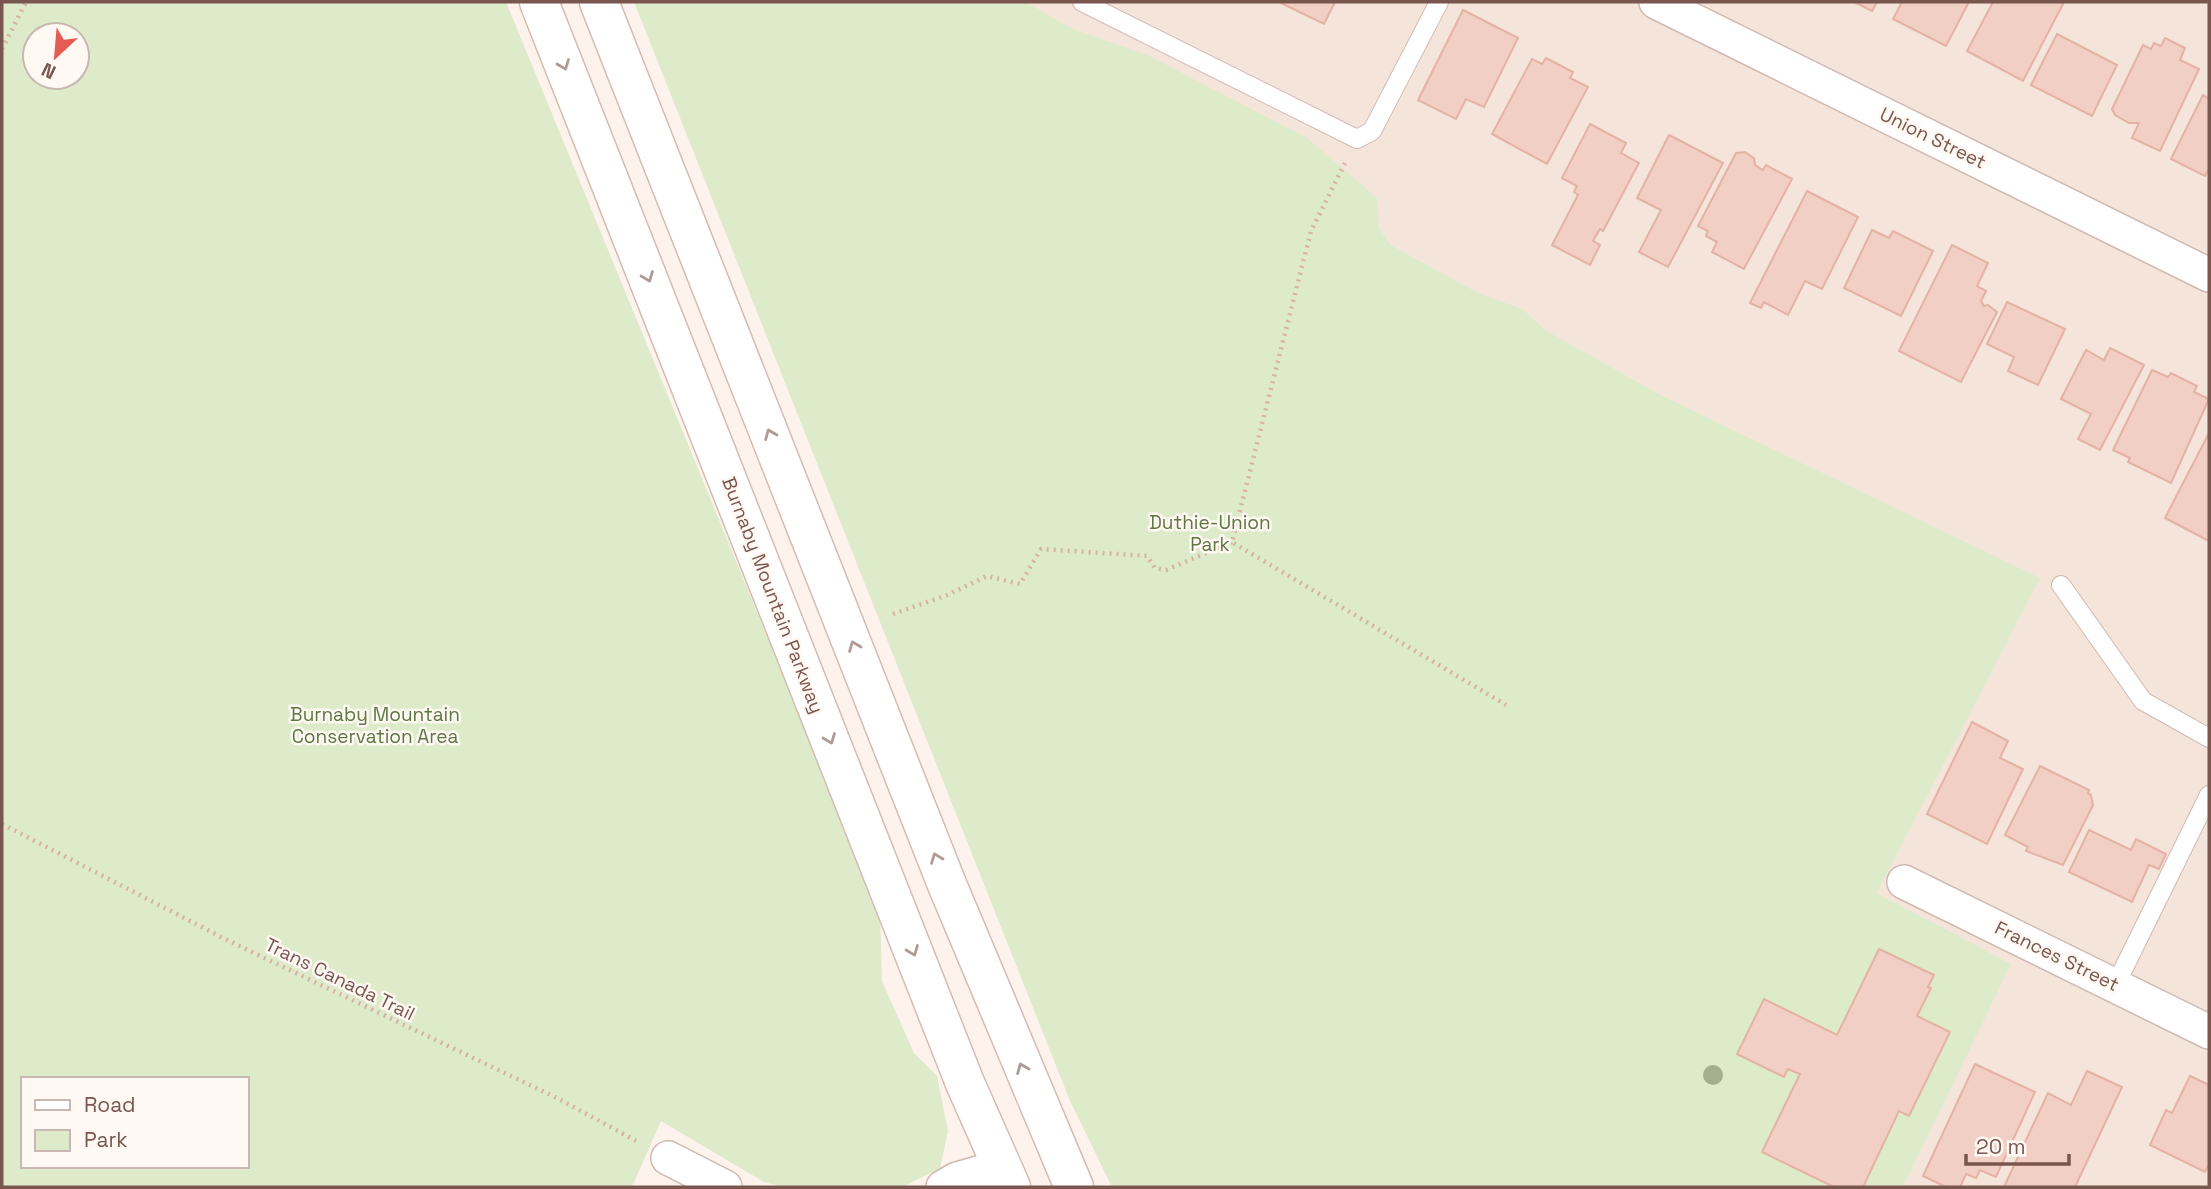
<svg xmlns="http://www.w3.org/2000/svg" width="2211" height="1189" font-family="'Space Grotesk',sans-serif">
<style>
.residential{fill:#f4e4da}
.green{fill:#ddebca;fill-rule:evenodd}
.building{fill:#f2cfc4;stroke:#e4b2a4;stroke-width:2}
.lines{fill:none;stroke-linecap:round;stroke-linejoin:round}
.lane-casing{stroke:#d0b9b0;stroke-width:20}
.street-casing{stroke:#d0b9b0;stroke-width:36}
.secondary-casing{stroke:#d5bbb1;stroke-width:41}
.path{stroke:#d8b1a6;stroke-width:4.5;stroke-dasharray:2 5;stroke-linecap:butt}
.lane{stroke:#fff;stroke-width:18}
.street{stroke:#fff;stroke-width:33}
.secondary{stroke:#fff;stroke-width:38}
.tree{fill:#a4af8e}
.oneway{stroke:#af9a95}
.labels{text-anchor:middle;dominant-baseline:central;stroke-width:5;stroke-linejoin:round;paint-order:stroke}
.street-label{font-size:19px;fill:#79564e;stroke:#fff8f3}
.park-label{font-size:19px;fill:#5b7842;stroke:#fff8f3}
</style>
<rect width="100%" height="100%" fill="#fdf3ec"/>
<path class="residential" d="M1026 2H2209V1187H1903L2010 964 1877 893 2039 578 1663 396 1391 245 1360 197Z"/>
<g class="green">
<path d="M2 2H506L880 911 882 981 914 1053 937 1076 948 1131 940 1168 902 1187H783L764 1182 661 1121 632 1187H2ZM35 35H77V77H35ZM23 1079H247V1166H23Z"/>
<path d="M634 2H1026L1073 29 1147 55 1306 137 1377 198 1379 227 1391 245 1478 293 1522 309 1545 330 1663 396 2040 578 1877 893 2011 964 1903 1187H1112L1070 1101Z"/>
</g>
<g class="building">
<path d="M1279 2H1335L1324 24Z"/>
<path d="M1854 2H1877L1872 11Z"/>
<path d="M1902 2H1969L1946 46 1893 19Z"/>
<path d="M1993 2H2064L2023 81 1967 51Z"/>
<path d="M1463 10 1518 38 1484 107 1466 99 1456 119 1418 100Z"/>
<path d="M2057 34 2117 65 2092 116 2031 85Z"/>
<path d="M2165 38 2185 48 2180 60 2199 69 2160 151 2132 138 2139 123H2129L2115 115 2112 109 2143 45 2151 49 2154 43 2161 46Z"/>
<path d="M1546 58 1573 72 1570 78 1588 87 1547 164 1492 134 1532 59 1542 64Z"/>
<path d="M2203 95 2209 99V169L2205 176 2171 159Z"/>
<path d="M1590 124 1626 143 1621 153 1639 163 1603 231 1600 229 1593 241 1600 245 1590 265 1552 245 1578 195 1574 192 1577 186 1562 178Z"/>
<path d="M1669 135 1723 163 1668 267 1639 252 1661 210 1637 198Z"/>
<path d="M1745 152 1754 158 1755 165 1763 170 1766 165 1792 179 1744 269 1712 252 1717 242 1706 236 1708 231 1698 226 1736 153Z"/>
<path d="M1807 191 1858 217 1822 289 1805 281 1788 315 1764 302 1761 308 1750 303Z"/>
<path d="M1872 230 1889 238 1893 231 1933 251 1901 316 1844 288Z"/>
<path d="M1952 245 1988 263 1977 286 1986 291 1981 301 1984 306 1988 305 1997 312 1961 382 1899 351Z"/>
<path d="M2007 302 2065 329 2038 385 2008 371 2014 357 1987 344Z"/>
<path d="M2110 348 2144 365 2100 450 2078 439 2091 414 2061 399 2086 350 2104 360Z"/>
<path d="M2152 370 2168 377 2171 373 2197 386 2194 392 2209 399 2171 483 2128 462 2130 458 2113 450Z"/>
<path d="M2209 433V541L2165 518Z"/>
<path d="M1972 722 2008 741 2000 758 2023 769 1987 844 1927 814Z"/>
<path d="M2040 766 2089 790 2088 793 2091 795 2093 805 2063 865 2026 851 2028 847 2005 835Z"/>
<path d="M2089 830 2131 850 2136 839 2166 854 2159 869 2149 865 2132 902 2069 872Z"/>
<path d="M1879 949 1934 975 1928 987 1931 988 1917 1016 1950 1032 1909 1116 1899 1111 1863 1187H1834L1762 1152 1800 1074 1788 1069 1784 1077 1737 1054 1764 999 1837 1035Z"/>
<path d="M1975 1064 2035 1092 1996 1177 1980 1170 1976 1178 1966 1174 1960 1187H1946L1923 1176Z"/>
<path d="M2087 1071 2122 1087 2075 1187H2004L2048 1093 2071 1105Z"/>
<path d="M2190 1076 2209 1085V1164L2205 1172 2150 1145 2166 1110 2172 1113Z"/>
</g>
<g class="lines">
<defs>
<g id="lane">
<path d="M1082 2 1357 139 1372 131 1439 2"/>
<path d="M2061 585 2143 701 2209 738"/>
<path d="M2116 984 2209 795"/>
</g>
<g id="street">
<path d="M1656 2 2209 275"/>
<path d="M1904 882 2209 1032"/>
<path d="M668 1158 725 1187"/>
<path d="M943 1187 957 1179 1002 1166"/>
</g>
<g id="secondary">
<path d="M539 2 965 1083 1011 1187"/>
<path d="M599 2 946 882 1074 1187"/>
</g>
</defs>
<use href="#lane" class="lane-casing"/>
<use href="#street" class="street-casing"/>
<use href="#secondary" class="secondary-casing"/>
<g class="path">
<path d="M2 49 26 2"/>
<path d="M1345 163 1311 231 1232 542 1506 705"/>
<path d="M893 614 947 595 987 576 1020 584 1041 549 1147 556 1155 568 1166 570 1232 542"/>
<path d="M2 824 229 941 557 1098 640 1143"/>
</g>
<use href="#lane" class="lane"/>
<use href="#street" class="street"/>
<use href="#secondary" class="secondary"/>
</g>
<circle class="tree" cx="1713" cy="1075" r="10"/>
<defs><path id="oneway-chevron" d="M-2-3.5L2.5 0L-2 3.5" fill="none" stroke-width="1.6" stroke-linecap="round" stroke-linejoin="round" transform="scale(1.75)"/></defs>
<g class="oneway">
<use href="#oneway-chevron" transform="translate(564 65) rotate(69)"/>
<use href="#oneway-chevron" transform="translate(648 277) rotate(69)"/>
<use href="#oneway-chevron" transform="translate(770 434) rotate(-112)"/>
<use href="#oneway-chevron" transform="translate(854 646) rotate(-111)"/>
<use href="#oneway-chevron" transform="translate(830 739) rotate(69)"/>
<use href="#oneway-chevron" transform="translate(936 858) rotate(-111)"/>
<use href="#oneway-chevron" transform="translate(913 951) rotate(69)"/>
<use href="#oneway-chevron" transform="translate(1022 1068) rotate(-112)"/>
</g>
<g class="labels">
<g class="street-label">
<text transform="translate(1933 138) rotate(26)">Union Street</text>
<text transform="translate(773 595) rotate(69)">Burnaby Mountain Parkway</text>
<text transform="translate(2057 956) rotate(26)">Frances Street</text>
<text transform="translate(340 979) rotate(26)">Trans Canada Trail</text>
</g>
<g class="park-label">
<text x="1210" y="522">Duthie-Union<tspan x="1210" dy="22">Park</tspan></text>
<text x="375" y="714">Burnaby Mountain<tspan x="375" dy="22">Conservation Area</tspan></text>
</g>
</g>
<rect width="2211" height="1189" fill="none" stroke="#79564e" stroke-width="7"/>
<rect x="21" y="1077" width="228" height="91" fill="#fff8f3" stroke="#c9b7b1" stroke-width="2"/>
<rect x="35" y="1100" width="35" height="10" fill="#ffffff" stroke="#c9b7b1" stroke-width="2"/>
<text x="84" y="1112" font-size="21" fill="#79564e">Road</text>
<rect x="35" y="1130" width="35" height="21" fill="#ddebca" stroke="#c9b7b1" stroke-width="2"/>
<text x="84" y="1147" font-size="21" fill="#79564e">Park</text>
<g transform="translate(56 56) rotate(206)"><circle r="33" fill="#fff8f3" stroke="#c9b7b1" stroke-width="2"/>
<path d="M0-5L12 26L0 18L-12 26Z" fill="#e35d54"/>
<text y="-10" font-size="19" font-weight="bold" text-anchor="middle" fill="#79564e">N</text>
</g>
<path d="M1966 1154v10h103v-10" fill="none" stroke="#79564e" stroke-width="3.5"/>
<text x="1976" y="1154" font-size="21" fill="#79564e" stroke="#fff8f3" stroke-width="5" paint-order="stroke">20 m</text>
</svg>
